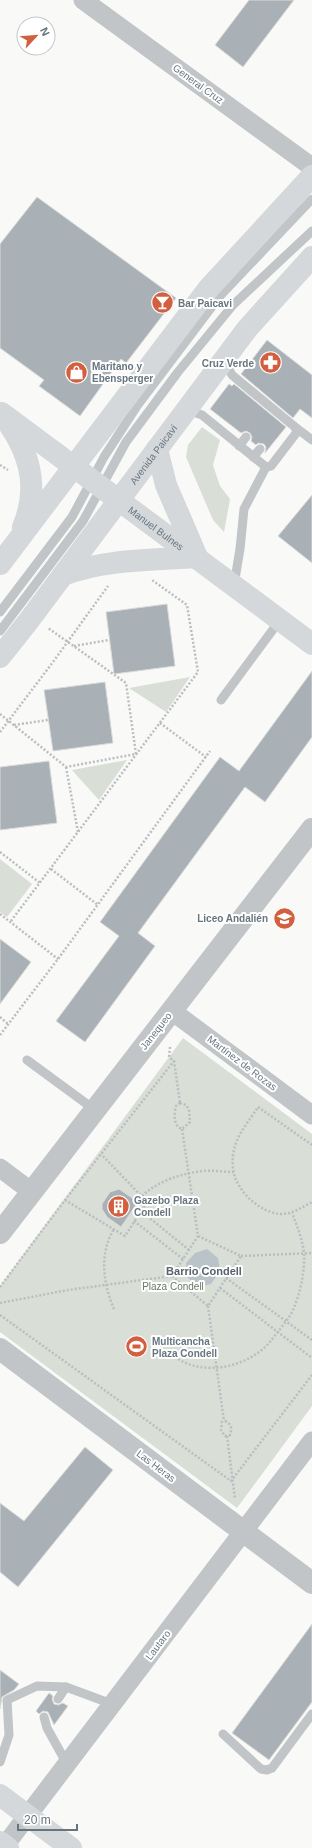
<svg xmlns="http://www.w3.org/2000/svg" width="312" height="1848" font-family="Helvetica,sans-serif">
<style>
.green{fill:#d9ded7}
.water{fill:#bac4c8}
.building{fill:#a9b0b6;stroke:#dbdbda}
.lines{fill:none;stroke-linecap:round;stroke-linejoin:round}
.path{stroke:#bbbec0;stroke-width:2.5;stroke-dasharray:2 2;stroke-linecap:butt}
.service{stroke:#c1c5c8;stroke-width:9}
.minor{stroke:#c1c5c8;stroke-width:19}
.tertiary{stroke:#c1c5c8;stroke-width:22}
.secondary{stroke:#d5d8db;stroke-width:22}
.primary{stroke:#d5d8db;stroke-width:22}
.labels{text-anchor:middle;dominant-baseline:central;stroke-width:4;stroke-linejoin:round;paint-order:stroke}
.street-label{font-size:10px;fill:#67757f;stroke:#fff}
.poi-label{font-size:10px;font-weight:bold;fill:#67757f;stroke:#fff;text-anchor:start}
.park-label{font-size:10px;fill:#697866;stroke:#fff}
.neighbourhood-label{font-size:11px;font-weight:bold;fill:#59636b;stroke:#fff}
</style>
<rect width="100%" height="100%" fill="#f9f9f7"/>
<g class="green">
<path d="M202 427 220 440 213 465 220 486 230 499 224 532 213 520 186 457 188 445Z"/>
<path d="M190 677 166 712 129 688Z"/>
<path d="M127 760 99 800 72 770Z"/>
<path d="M0 859 32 884 7 917 0 912Z"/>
<path d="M183 1038 312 1134V1406L237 1508 0 1332V1286Z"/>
</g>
<path class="water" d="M207 1249 218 1258 220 1271 211 1284 200 1287 188 1278 186 1263 195 1253Z"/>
<g class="building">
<path d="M249 0H294L243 67 215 45Z"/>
<path d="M37 197 176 298 126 363 121 359 80 416 39 386 44 380 0 348V244Z"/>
<path d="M267 340 312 375V418L300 409 293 418 241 374Z"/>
<path d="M229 384 232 386 234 384 286 427 265 453 266 447 264 444 258 443 256 445 251 441 252 437 250 433 246 431 241 433 210 409Z"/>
<path d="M312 495V563L278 536Z"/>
<path d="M167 604 175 666 114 674 106 612Z"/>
<path d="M312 671V737L265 802 245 787 138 933 155 946 85 1042 56 1021 119 936 100 922 220 757 239 771Z"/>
<path d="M105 682 113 743 53 751 44 690Z"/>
<path d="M49 761 57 823 0 830V767Z"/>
<path d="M0 939 31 962 0 1004Z"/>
<path d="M119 1189 138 1202 121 1227 107 1217 102 1209V1204L110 1192Z"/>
<path d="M85 1447 113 1470 18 1587 0 1572V1503L24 1521Z"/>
<path d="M312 1624V1702L269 1760 232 1733Z"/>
<path d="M0 1670 19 1684 14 1690 2 1697 0 1709Z"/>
<path d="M49 1693 53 1696 52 1699 54 1704 58 1705 63 1703 68 1706 54 1725 48 1712 43 1711 39 1714 36 1711Z"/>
</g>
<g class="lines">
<g class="path">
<path d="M0 465 8 470"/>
<path d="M74 646 109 640"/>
<path d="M0 714 66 767 136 754 126 683 48 628"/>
<path d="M160 723 206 757"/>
<path d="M14 725 48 720"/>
<path d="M0 732 53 662 108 586"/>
<path d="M66 767 78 832"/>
<path d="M0 852 40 883"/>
<path d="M51 869 98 905"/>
<path d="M0 914 58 959"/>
<path d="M11 921 198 672 187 605 152 580"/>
<path d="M0 1017 8 1024"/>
<path d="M0 1035 58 959 210 751"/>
<path d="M170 1047 169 1057 174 1061 180 1103"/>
<path d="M180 1103 186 1105 189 1110 190 1122 182 1129C173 1126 174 1114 176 1106Z"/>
<path d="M182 1129 198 1236 172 1276 208 1306 241 1256 198 1236"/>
<path d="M312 1145 258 1107C250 1120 237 1134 234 1150 232 1158 232 1169 235 1177 241 1195 262 1213 281 1214 293 1214 302 1207 312 1202"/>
<path d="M142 1196C158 1181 180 1174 202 1171 213 1170 224 1172 234 1172"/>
<path d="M65 1200 125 1236 147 1202 101 1154"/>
<path d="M141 1211 189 1250"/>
<path d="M134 1221 183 1259"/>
<path d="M241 1256 312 1253"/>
<path d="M226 1278 312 1340"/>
<path d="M0 1287 65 1200 174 1061"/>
<path d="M220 1288 312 1358"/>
<path d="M0 1303 68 1290 172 1276"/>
<path d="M208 1306 224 1421"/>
<path d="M114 1309C103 1284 99 1253 114 1229"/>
<path d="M0 1315 231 1481 312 1375"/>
<path d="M178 1359C204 1375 240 1368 263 1349 270 1343 275 1335 281 1328 285 1322 290 1317 293 1310 300 1294 305 1272 304 1254 303 1240 297 1226 292 1213"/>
<path d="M225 1421C232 1424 232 1429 230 1435L225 1436 221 1430 222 1422Z"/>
<path d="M227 1436 235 1499"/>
</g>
<g class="service">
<path d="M187 410 202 415 266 467 271 466 297 432 295 427 232 375 224 360"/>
<path d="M295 427 312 440"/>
<path d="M239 446 246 437"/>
<path d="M253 457 260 449"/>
<path d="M234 585 240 549 244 509 266 467"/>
<path d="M0 612 72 517 104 457 137 406 220 296 312 199"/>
<path d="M0 631 83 521 126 442 178 372 233 305 312 231"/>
<path d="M221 700 280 620"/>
<path d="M27 1060 95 1110"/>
<path d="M58 1699 66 1687"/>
<path d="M44 1717 47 1728 67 1764"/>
<path d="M223 1734 261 1769 267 1770 272 1768 312 1714"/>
<path d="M0 1762 9 1735 7 1700 37 1686 66 1687 112 1704"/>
</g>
<g class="minor">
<path d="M83 0 312 167"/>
<path d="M172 1011 312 1115"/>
<path d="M0 1168 32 1192"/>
<path d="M3 1848 312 1441"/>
</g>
<g class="tertiary">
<path d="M0 1233 312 829"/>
<path d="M0 1349 312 1583"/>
</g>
<path class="secondary" id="s1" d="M3 414 312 644"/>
<g class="primary">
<path d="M1 413C28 448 41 484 23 527"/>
<path d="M0 564 209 288 312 176"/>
<path d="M63 575C105 559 152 560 197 557L166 485 157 449"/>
<path id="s2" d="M0 657 27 623 247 329 312 257"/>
<path d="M0 1795 71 1848"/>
<path d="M0 1842 8 1848"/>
</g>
</g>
<defs>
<symbol id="bar-disc" viewBox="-11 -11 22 22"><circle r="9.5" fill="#d25f3f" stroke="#fff"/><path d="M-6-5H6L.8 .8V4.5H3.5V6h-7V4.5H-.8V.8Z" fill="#fff"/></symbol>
<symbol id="pharmacy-disc" viewBox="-11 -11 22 22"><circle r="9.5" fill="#d25f3f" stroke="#fff"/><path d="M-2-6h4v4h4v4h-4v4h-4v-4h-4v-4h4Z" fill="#fff"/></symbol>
<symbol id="shop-disc" viewBox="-11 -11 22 22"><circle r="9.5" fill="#d25f3f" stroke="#fff"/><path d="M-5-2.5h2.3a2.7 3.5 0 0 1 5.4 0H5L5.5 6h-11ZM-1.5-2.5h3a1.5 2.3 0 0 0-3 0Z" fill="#fff"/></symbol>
<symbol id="school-disc" viewBox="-11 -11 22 22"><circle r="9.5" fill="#d25f3f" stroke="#fff"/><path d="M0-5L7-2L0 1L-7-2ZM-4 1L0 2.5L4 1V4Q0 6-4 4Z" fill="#fff"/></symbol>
<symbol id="building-disc" viewBox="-11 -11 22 22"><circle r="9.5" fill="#d25f3f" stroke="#fff"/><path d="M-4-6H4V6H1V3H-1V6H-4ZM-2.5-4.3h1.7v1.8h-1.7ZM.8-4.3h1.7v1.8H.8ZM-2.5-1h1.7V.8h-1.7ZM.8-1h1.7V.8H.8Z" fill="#fff"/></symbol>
<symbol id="stadium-disc" viewBox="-11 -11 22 22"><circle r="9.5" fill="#d25f3f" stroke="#fff"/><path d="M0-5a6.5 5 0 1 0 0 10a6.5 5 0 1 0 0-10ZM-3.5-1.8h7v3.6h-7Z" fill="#fff"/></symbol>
</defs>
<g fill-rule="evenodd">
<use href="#bar-disc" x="150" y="290" width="25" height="25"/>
<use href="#pharmacy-disc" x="258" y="350" width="25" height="25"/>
<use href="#shop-disc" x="64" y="360" width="25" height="25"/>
<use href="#school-disc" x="272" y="906" width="25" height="25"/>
<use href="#building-disc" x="106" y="1194" width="25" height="25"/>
<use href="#stadium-disc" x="124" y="1334" width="25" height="25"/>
</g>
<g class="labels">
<g class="street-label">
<text transform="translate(198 84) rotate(36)">General Cruz</text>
<text stroke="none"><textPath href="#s2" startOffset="254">Avenida Paicaví</textPath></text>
<text stroke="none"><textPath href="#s1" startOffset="191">Manuel Bulnes</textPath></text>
<text transform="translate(156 1031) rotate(-52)">Janequeo</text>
<text transform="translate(242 1063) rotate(37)">Martínez de Rozas</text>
<text transform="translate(156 1466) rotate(37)">Las Heras</text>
<text transform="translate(158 1645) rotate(-53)">Lautaro</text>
</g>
<g class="poi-label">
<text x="178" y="303">Bar Paicavi</text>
<text x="254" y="363" text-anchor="end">Cruz Verde</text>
<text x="92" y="366">Maritano y<tspan x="92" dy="12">Ebensperger</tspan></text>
<text x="268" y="918" text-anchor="end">Liceo Andalién</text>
<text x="134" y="1200">Gazebo Plaza<tspan x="134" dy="12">Condell</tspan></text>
<text x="152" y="1341">Multicancha<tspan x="152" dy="12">Plaza Condell</tspan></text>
</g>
<g class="park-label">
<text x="173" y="1286">Plaza Condell</text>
</g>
<g class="neighbourhood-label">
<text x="204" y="1271">Barrio Condell</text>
</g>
</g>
<g transform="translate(36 36) rotate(64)"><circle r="19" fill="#ffffff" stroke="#c2c8cc"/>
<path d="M0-3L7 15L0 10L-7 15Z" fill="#d25f3f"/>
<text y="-6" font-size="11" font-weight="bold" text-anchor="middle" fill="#67757f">N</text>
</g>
<path d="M18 1824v6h59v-6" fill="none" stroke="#67757f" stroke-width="2"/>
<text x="24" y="1824" font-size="12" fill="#67757f" stroke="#ffffff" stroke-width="3" paint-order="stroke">20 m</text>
</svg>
